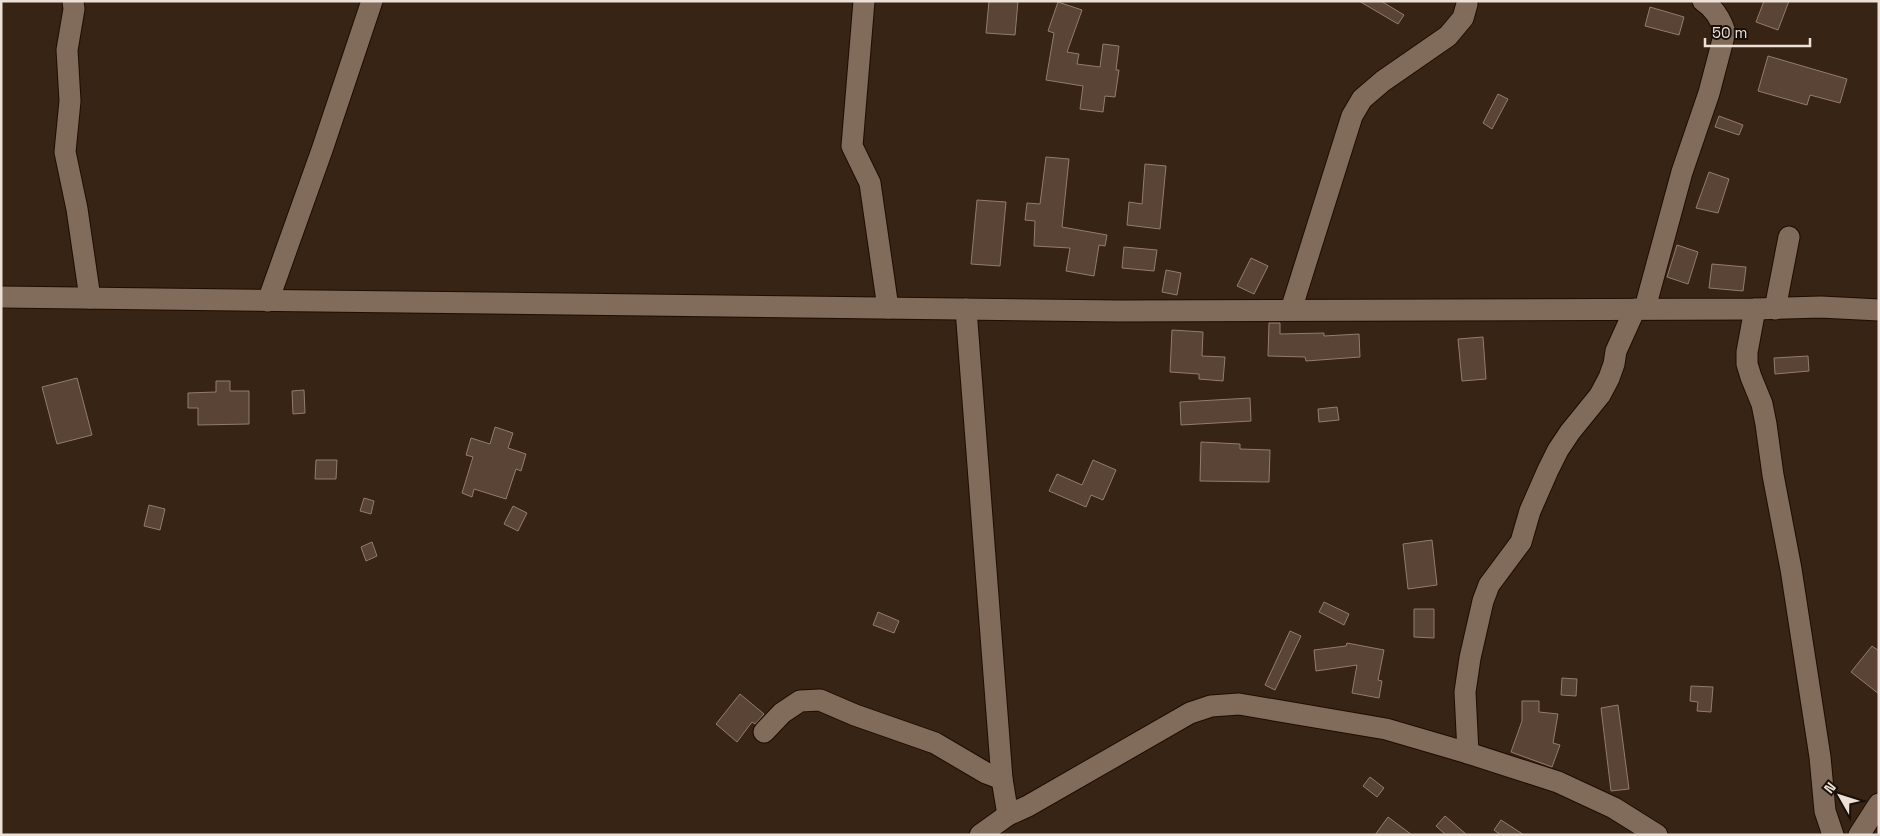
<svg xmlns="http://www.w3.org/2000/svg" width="1880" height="836" font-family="'Space Grotesk',sans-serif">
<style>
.building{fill:#594435;stroke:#937c6b}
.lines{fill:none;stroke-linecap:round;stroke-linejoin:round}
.minor-casing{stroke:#1e0d02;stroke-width:23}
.minor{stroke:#816b5a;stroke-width:21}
</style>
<rect width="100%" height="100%" fill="#372415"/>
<g class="building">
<path d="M989 1H1018L1015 35 986 33Z"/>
<path d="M1359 1H1381L1404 15 1398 24Z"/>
<path d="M1764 1H1789L1778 30 1756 22Z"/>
<path d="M1058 2 1082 10 1067 52 1079 54 1077 64 1100 67 1103 44 1119 46 1116 70H1119L1115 97 1105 96 1103 112 1080 109 1083 86 1046 80 1054 33 1048 31Z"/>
<path d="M1650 7 1684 17 1679 35 1645 26Z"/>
<path d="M1768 56 1847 79 1840 103 1810 95 1807 105 1758 91Z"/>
<path d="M1498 94 1508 99 1492 129 1483 123Z"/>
<path d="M1719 116 1743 125 1739 135 1715 127Z"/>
<path d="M1046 157 1069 159 1062 227 1107 235 1105 246 1099 245 1094 276 1066 271 1070 248 1034 246 1035 221 1025 220 1027 203 1040 204Z"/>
<path d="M1145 164 1166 166 1160 229 1127 225 1129 202 1142 204Z"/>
<path d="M1709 172 1729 179 1718 213 1696 208Z"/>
<path d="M977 200 1006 202 1000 266 971 264Z"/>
<path d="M1677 245 1698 252 1688 284 1667 277Z"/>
<path d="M1124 247 1157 250 1154 271 1122 268Z"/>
<path d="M1251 258 1268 266 1254 294 1237 286Z"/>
<path d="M1712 264 1746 267 1743 291 1709 288Z"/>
<path d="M1166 270 1181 273 1177 295 1162 292Z"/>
<path d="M1269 323H1280V334L1324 333V336L1359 334 1360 357 1306 361 1305 357 1268 356Z"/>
<path d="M1172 330 1203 332 1202 356 1225 357 1223 381 1199 379V374L1170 372Z"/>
<path d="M1483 337 1486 379 1462 381 1458 339Z"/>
<path d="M1808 356 1809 371 1775 374 1774 358Z"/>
<path d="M77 378 92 435 57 444 42 387Z"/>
<path d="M216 381H230V391H249V424L198 425V408H188V393L216 392Z"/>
<path d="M304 390 305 413 293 414 292 391Z"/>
<path d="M1250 398 1251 421 1181 425 1180 402Z"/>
<path d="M1337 407 1339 420 1319 422 1318 409Z"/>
<path d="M495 427 513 433 508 448 526 454 521 471 516 469 506 499 474 489 472 497 462 493 473 457 466 455 471 438 490 444Z"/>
<path d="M1201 442 1240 444V449L1270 450 1269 482 1200 481Z"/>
<path d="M316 460H337L336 479H315Z"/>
<path d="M1093 460 1116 470 1103 500 1091 495 1086 507 1049 491 1057 474 1082 485Z"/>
<path d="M364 498 374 501 371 514 360 511Z"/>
<path d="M149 505 165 509 160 530 144 526Z"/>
<path d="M513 506 527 513 518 531 504 524Z"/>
<path d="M1432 540 1437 585 1408 589 1403 544Z"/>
<path d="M372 542 377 556 366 561 361 547Z"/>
<path d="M1324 602 1349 614 1344 625 1319 612Z"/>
<path d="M1414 609H1434V638L1414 637Z"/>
<path d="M878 612 899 621 894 633 873 625Z"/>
<path d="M1290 631 1301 636 1275 690 1265 685Z"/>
<path d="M1347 643 1384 650 1378 680 1382 681 1379 698 1352 693 1357 665 1316 671 1314 650 1346 646Z"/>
<path d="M1872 646 1879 651V694L1851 672Z"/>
<path d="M1562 678 1577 679 1576 696 1561 695Z"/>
<path d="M1691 686 1713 687 1711 712 1697 711 1698 702 1690 701Z"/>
<path d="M740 694 764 714 755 724 752 722 737 742 716 724Z"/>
<path d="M1522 701H1539V712L1558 714 1553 743 1560 745 1552 767 1511 752 1522 721Z"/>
<path d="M1618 705 1629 789 1611 791 1601 708Z"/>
<path d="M1370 777 1384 788 1377 797 1363 786Z"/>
<path d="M1445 816 1467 835H1446L1436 826Z"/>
<path d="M1388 817 1412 835H1375Z"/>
<path d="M1501 820 1524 835H1501L1494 830Z"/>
</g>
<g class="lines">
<defs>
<g id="minor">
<path d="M73 1 74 9 67 50 70 101 65 152 77 209 90 298"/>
<path d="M864 1 852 146 870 183 888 308"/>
<path d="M1 297 1119 311 1755 309 1821 307 1879 310"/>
<path d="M268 301 322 150 372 1"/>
<path d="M1645 308 1682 172 1709 93 1725 32C1721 20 1714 8 1703 1"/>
<path d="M966 309 1002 779 1008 815"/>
<path d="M1755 309 1747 352V364L1751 377 1762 404 1766 424 1773 475 1791 569 1820 757 1825 811 1833 835"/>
<path d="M1775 309 1789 237"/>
<path d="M1291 310 1352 116 1362 99 1383 81 1448 36 1463 18 1467 4"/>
<path d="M764 732 782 713 800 701 820 700 855 715 935 743 986 773 1002 779"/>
<path d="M1468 753 1465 692 1470 658 1483 601 1489 585 1521 542 1530 511 1548 470 1558 450 1570 432 1600 395 1609 378 1614 364 1616 351 1635 309"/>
<path d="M980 835 1008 815 1028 806 1190 713 1211 706 1239 704 1386 729 1468 753 1558 782 1614 808 1657 835"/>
<path d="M1859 835 1879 804"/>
</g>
</defs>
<use href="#minor" class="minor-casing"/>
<use href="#minor" class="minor"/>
</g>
<rect width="1880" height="836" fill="none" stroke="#ede0d7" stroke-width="5"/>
<g transform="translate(1840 796) rotate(309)" stroke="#181009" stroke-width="4" paint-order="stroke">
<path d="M0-4L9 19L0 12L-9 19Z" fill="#ede0d7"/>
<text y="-8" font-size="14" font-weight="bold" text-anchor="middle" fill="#ede0d7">N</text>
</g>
<path d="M1705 38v8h105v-8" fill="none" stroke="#ede0d7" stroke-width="2.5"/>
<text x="1712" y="38" font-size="15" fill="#ede0d7" stroke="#181009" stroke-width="4" paint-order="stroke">50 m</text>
</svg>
